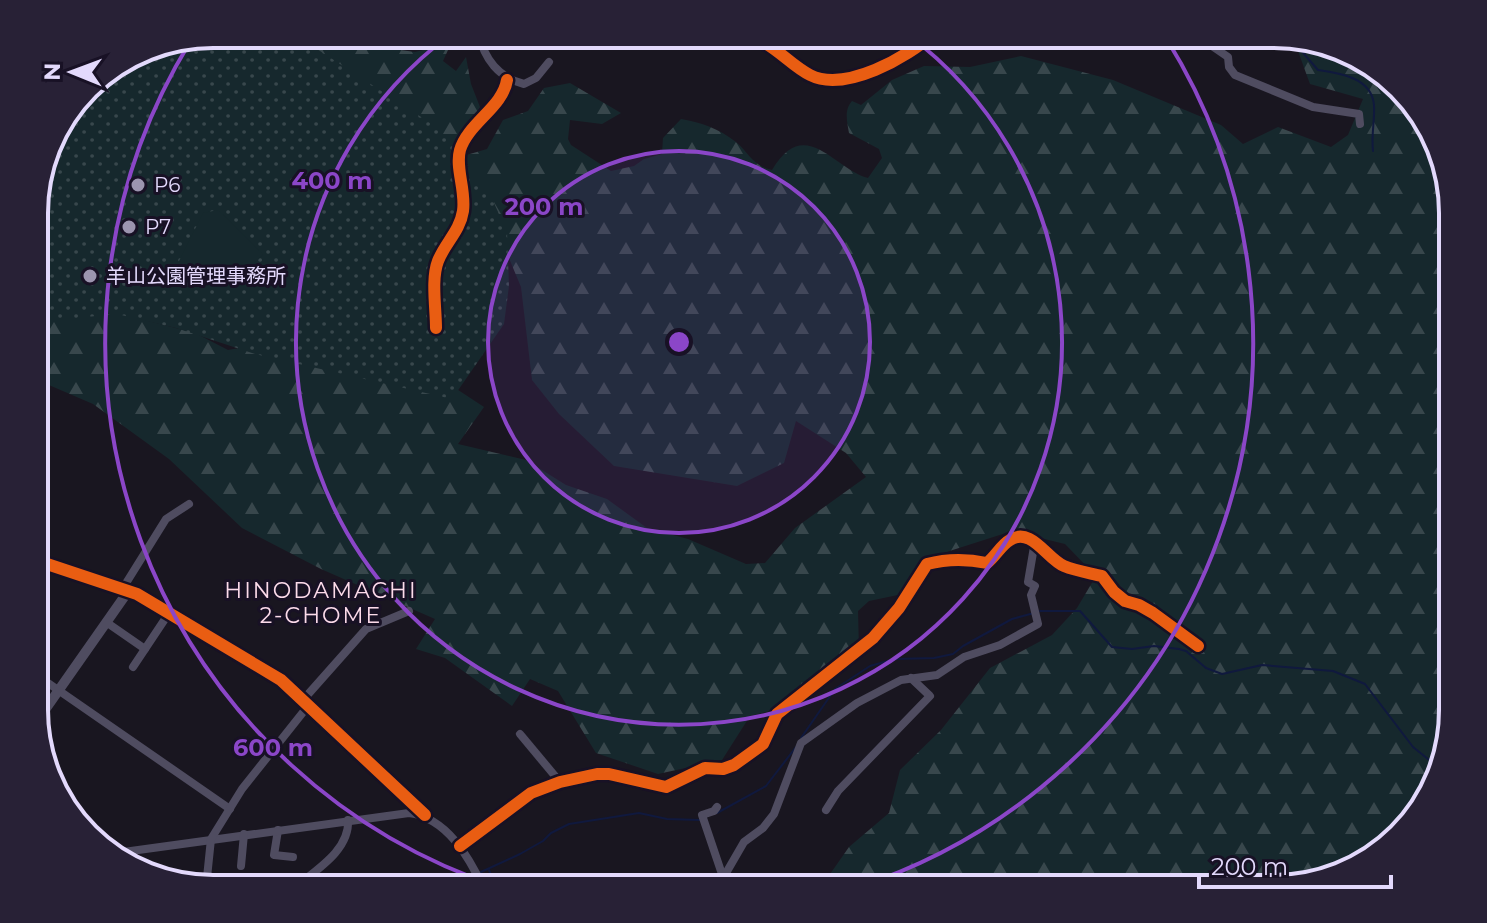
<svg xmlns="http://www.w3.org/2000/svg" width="1487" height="923" font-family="Montserrat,'Noto Sans JP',sans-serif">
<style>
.forest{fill:url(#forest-firs)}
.park{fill:url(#park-dots)}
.pitch{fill:#16282d}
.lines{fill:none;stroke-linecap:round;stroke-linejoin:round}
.stream{stroke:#10193e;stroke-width:2}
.minor{stroke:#4f4c60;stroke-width:8}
.tertiary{stroke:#4f4c60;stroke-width:10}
.cycleway-casing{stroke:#181125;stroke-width:17}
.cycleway{stroke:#e95d12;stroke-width:12}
.ring{fill:none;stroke:#8b46c8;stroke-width:4}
.poi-dot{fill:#9c95af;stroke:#181125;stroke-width:3}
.labels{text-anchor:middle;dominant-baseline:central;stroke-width:6;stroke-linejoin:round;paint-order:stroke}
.poi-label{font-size:20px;fill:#e3d9fc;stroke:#181125;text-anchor:start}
.neighbourhood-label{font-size:22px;letter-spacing:2px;fill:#fcdbea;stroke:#181125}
.rim{fill:none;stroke:#e3d9fc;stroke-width:4}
.centre{fill:#8b46c8;stroke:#181125;stroke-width:4}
.ring-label{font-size:24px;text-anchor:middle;font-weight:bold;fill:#8b46c8;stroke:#181125;stroke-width:6;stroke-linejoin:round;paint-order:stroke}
</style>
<defs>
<pattern id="forest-firs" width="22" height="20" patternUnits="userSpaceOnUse" patternTransform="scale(2)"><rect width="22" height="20" fill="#16282d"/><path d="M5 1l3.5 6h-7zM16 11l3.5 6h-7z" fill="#38474c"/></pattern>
<pattern id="park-dots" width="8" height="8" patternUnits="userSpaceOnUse" patternTransform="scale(2)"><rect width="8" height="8" fill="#16282d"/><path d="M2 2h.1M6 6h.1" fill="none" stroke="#38474c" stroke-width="1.8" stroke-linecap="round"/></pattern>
</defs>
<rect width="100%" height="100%" fill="#191620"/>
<g class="forest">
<path d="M213 34H360L386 48 415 52 444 45 448 50 443 61 456 71 466 57 471 84 480 107 457 150 393 120 145 47Z"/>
<path d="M1294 40 1373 64 1429 123 1453 201V721L1423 809 1364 865 1285 889H822L821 887 849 847 889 813 900 770 941 730 990 668 1052 635 1077 608 1096 576 1065 544 1012 531 934 556 912 592 869 601 858 611 859 651 778 709 750 716 722 760 658 774 596 753 558 691 530 679 512 706 445 658 416 649 435 619 321 569 242 528 169 459 93 404 35 379V292L195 333 228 350 309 336 452 386 484 407 458 444 526 460 566 485 607 499 647 528 688 539 746 564 765 563 795 528 866 477 846 453 796 421 784 463 737 486 614 466 559 414 532 380 521 287 482 193 463 156 487 149 503 120 528 111 544 88 570 83 621 113 602 124 570 120 568 139 571 145 611 171 634 166 644 159 662 154 663 138 681 119C702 123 718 128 736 142 749 153 753 166 772 170 805 114 834 169 868 178L882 158 879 149 849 133C847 121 844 110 852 101L861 105 892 80 924 66 970 67 1021 56 1113 80 1221 125 1243 144 1278 127 1331 147 1348 135 1363 99 1310 84Z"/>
</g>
<path class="park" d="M266 34H294L438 128 490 194 507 232 509 286 504 324 452 399 255 354 176 328 117 314 35 322V190L53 134 95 79 145 47 184 40Z"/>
<path class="pitch" d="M218 210 263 254C239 284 207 290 175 269L203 213Z"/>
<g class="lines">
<g class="stream">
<path d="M1291 39 1318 70C1340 73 1372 78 1374 105 1375 120 1371 135 1373 151"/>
<path d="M1040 611H1080L1112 647 1132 649 1154 646 1179 649 1186 651 1206 668 1222 674 1262 665 1333 671 1365 684 1413 747 1428 759 1439 761"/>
<path d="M801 738 835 689 870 666 895 659 934 658 953 654 963 646 1012 619 1034 613"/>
<path d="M717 813 766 786 796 747"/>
<path d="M489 870 497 889"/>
<path d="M481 872 520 854 543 841 551 833 569 824 639 813 667 819 700 820"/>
<path d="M439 889 475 874"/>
</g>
<g class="minor">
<path d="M479 34C484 59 499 78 524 84L536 78 549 62"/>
<path d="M729 34C741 38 754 38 765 43 781 52 794 67 810 75 845 93 908 57 933 34"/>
<path d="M1167 34 1212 46 1228 57 1229 67 1235 75 1313 107 1359 114 1360 124"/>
<path d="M436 328C436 308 431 279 438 261 445 243 460 231 463 211 466 190 455 168 460 150 468 123 503 107 507 80"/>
<path d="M35 560 137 594 281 680 425 815"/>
<path d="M123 588 166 519 189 504"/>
<path d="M106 622 145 649"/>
<path d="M133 667 169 613"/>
<path d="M35 674 230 809"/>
<path d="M303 700 366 629 409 611"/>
<path d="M520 734 560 782"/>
<path d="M717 807 714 811 702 815 727 889"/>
<path d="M826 810 838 791 930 696 911 678"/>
<path d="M278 830 274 855 293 857"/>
<path d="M460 846 531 793 560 782 597 774H609L666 787 705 768 723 769 734 765 763 744 777 714 873 638 899 608 927 564C946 559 968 559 987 563 996 556 1001 545 1010 540 1031 526 1047 559 1064 566 1076 571 1090 573 1102 576L1114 592 1125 601 1139 605 1153 613 1198 646"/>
<path d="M109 854 409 813C447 818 469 857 484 889"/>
<path d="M241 866 244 834"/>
<path d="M206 887 211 839 242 789 308 706"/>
<path d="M293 889C314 871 350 851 348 820"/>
<path d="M462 889 481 883"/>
<path d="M704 889 722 880 744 842 763 828 774 814 801 743 857 703 901 680 937 675 964 657 1000 645 1038 624 1031 595 1035 586 1028 582 1035 541"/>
</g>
<path class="tertiary" d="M35 724 129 590"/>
<defs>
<g id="cycleway">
<path d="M729 34C741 38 754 38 765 43 781 52 794 67 810 75 845 93 908 57 933 34"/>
<path d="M436 328C436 308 431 279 438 261 445 243 460 231 463 211 466 190 455 168 460 150 468 123 503 107 507 80"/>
<path d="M35 560 137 594 281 680 425 815"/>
<path d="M460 846 531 793 560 782 597 774H609L666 787 705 768 723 769 734 765 763 744 777 714 873 638 899 608 927 564C946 559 968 559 987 563 996 556 1001 545 1010 540 1031 526 1047 559 1064 566 1076 571 1090 573 1102 576L1114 592 1125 601 1139 605 1153 613 1198 646"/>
</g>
</defs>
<use href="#cycleway" class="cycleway-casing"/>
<use href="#cycleway" class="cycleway"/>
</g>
<circle cx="679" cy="342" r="191" fill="#8b46c8" fill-opacity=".12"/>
<g class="ring">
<circle cx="679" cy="342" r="191"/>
<path d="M907 34A383 383 0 1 1 451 34"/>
<path d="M502 888A574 574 0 0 1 190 42M1166 38A574 574 0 0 1 856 888"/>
</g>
<g class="poi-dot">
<circle cx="138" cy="185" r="8"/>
<circle cx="129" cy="227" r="8"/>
<circle cx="90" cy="276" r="8"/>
</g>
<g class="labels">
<g class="poi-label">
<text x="154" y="185">P6</text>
<text x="145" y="227">P7</text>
<text x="106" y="276">羊山公園管理事務所</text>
</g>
<g class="neighbourhood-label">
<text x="321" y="590">HINODAMACHI<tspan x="321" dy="25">2-CHOME</tspan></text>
</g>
</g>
<path d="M0 0H1487V923H0ZM213 48H1274A165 165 0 0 1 1439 213V710A165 165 0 0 1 1274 875H213A165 165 0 0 1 48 710V213A165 165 0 0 1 213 48Z" fill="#282136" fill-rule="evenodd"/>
<path class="rim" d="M213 48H1274A165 165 0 0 1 1439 213V710A165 165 0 0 1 1274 875H213A165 165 0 0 1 48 710V213A165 165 0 0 1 213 48Z"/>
<circle cx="679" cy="342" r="12" class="centre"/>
<g class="ring-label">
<text x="332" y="189">400 m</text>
<text x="544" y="215">200 m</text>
<text x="273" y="756">600 m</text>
</g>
<g transform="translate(72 72) rotate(271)" stroke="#181125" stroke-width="6" paint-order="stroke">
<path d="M0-6L14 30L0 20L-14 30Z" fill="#e3d9fc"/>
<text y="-12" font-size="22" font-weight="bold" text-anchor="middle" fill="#e3d9fc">N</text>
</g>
<path d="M1199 875v12h192v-12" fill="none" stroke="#e3d9fc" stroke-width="4"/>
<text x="1211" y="875" font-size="24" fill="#e3d9fc" stroke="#181125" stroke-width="6" paint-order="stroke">200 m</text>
</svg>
